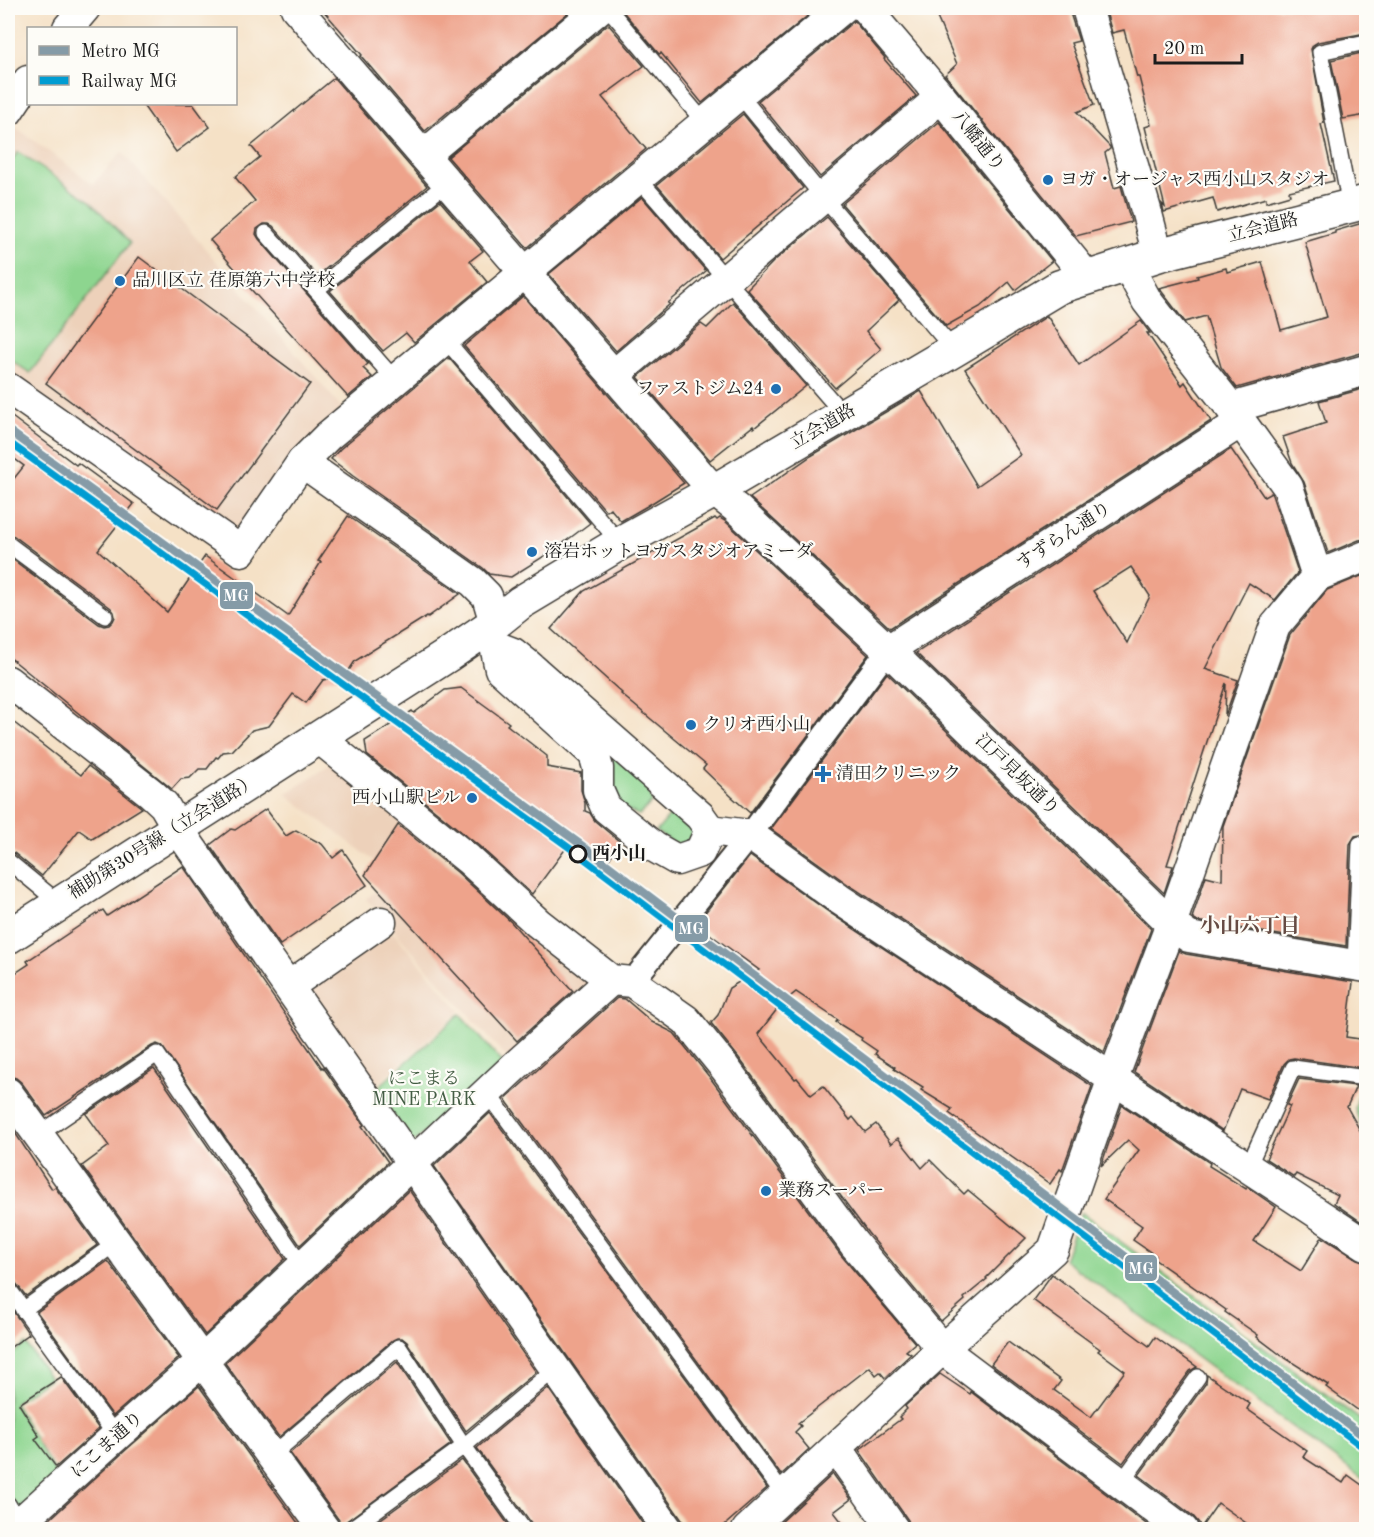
<svg xmlns="http://www.w3.org/2000/svg" width="1374" height="1537" font-family="'Old Standard TT','Noto Serif JP',serif">
<style>
.built{fill:#edd1ba}
.green{fill:#8dd58f;stroke:#547856;stroke-width:1.5}
.building{fill:#eea38b;fill-rule:evenodd}
.lines{fill:none;stroke-linecap:round;stroke-linejoin:round}
.service-casing{stroke:#3d3a36;stroke-width:18}
.pedestrian-casing{stroke:#3d3a36;stroke-width:26}
.minor-casing{stroke:#3d3a36;stroke-width:33}
.tertiary-casing{stroke:#3d3a36;stroke-width:36}
.service{stroke:#fff;stroke-width:15}
.pedestrian{stroke:#fff;stroke-width:22}
.minor{stroke:#fff;stroke-width:30}
.tertiary{stroke:#fff;stroke-width:33}
.rail-1-casing{stroke:#fdfcf7;stroke-width:12}
.rail-1{stroke:#009cd2;stroke-width:8}
.metro-1-casing{stroke:#fdfcf7;stroke-width:12}
.metro-1{stroke:#859ba7;stroke-width:8}
.poi-dot{fill:#1f6fb2;stroke:#fdfcf7;stroke-width:2}
.stop-dot{fill:#fdfcf7;stroke:#1c1c1c;stroke-width:3}
.labels{text-anchor:middle;dominant-baseline:central;stroke-width:4.5;stroke-linejoin:round;paint-order:stroke}
.street-label{font-size:18px;fill:#1c1c1c;stroke:#fdfcf7}
.poi-label{font-size:18px;fill:#1c1c1c;stroke:#fdfcf7;text-anchor:start}
.stop-label{font-size:18px;font-weight:bold;fill:#1c1c1c;stroke:#fdfcf7;text-anchor:start}
.park-label{font-size:18px;fill:#445d44;stroke:#fdfcf7}
.neighbourhood-label{font-size:20px;font-weight:bold;fill:#664b43;stroke:#fdfcf7}
.line-badge{stroke:#fdfcf7;stroke-width:2}
.badge-label{font-size:16px;text-anchor:middle;font-weight:bold;fill:#fff}
</style>
<rect width="100%" height="100%" fill="#fdfcf7"/>
<filter id="ink" filterUnits="userSpaceOnUse"><feTurbulence type="fractalNoise" baseFrequency=".0167" numOctaves="2"/><feDisplacementMap in="SourceGraphic" scale="12" xChannelSelector="R" yChannelSelector="G"/><feConvolveMatrix kernelMatrix="1 2 1 2 8 2 1 2 1" color-interpolation-filters="sRGB"/></filter>
<filter id="wash" filterUnits="userSpaceOnUse"><feTurbulence type="fractalNoise" baseFrequency=".008" numOctaves="4" result="noise"/><feDisplacementMap in="SourceGraphic" scale="24" xChannelSelector="R" yChannelSelector="G"/><feGaussianBlur stdDeviation="1.35" result="paint"/><feColorMatrix in="noise" values="0 0 0 0 0 0 0 0 0 0 0 0 0 0 0 0 0 1.4 0 .05"/><feComposite in="paint" operator="in"/></filter>
<g filter="url(#wash)">
<rect width="100%" height="100%" fill="#f5e1c6"/>
<g class="built">
<path d="M14 126 93 184 122 152 343 409 245 531 222 533 8 378V135Z"/>
<path d="M331 764 596 982 509 1060 366 899 395 877 286 794Z"/>
<path d="M380 931 394 933 460 1011 373 1088 301 987Z"/>
</g>
<g class="green">
<path d="M18 152 90 201 130 243 30 373 8 358V166Z"/>
<path d="M615 757 649 788 652 802 639 815 627 810 613 802 606 761Z"/>
<path d="M676 808 692 823 694 834 682 848 656 832Z"/>
<path d="M460 1014 503 1063 413 1143 375 1090Z"/>
<path d="M1362 1081 1366 1082V1163L1358 1160 1365 1142 1355 1108Z"/>
<path d="M1081 1212 1366 1424V1481L1064 1260Z"/>
<path d="M26 1344 50 1378 14 1403 58 1477 18 1513 8 1497V1357Z"/>
</g>
<g id="blocks">
<g class="building">
<path d="M321 8H574L425 131 361 56 362 55Z"/>
<path d="M620 8H817L702 103 661 53 659 54Z"/>
<path d="M933 8H1070V13L1079 41 1071 43 1094 105 1077 112 1110 147V149L1105 153 1114 188 1121 186 1131 222 1076 236 945 75 957 64Z"/>
<path d="M1105 8H1366V33L1318 42 1313 45 1311 49 1324 123 1321 124 1334 181 1289 191 1290 195 1266 202V198L1217 212 1213 198 1164 212 1162 204 1165 207 1145 127 1151 125 1139 77H1137L1124 30 1112 33Z"/>
<path d="M854 21 885 58 884 59 916 96 820 177 758 101Z"/>
<path d="M608 24 644 66 602 97 646 149 527 248 448 157Z"/>
<path d="M1366 52V115L1343 119 1331 60Z"/>
<path d="M334 78 427 186 317 276 273 226 269 224H264L257 229 256 234 259 239 368 364 363 368 372 377 348 397 247 285 248 284 210 240 255 201 235 177 260 157 251 146Z"/>
<path d="M142 104H193L210 127 176 152Z"/>
<path d="M743 114 803 188 720 258 657 185Z"/>
<path d="M939 122 1052 261 1015 290 1009 282 980 307 946 326 842 204Z"/>
<path d="M642 197 706 271 668 303 670 304 616 351 549 274Z"/>
<path d="M440 201 483 251 470 261 487 282 414 342 406 333 383 351 330 291Z"/>
<path d="M827 217 899 300 866 331 881 349 835 388 747 289 774 261Z"/>
<path d="M1366 222V353H1361L1237 388 1221 367 1206 316 1185 322 1159 288 1198 278 1197 276 1226 268 1227 272 1262 262 1281 330 1327 317 1305 242 1335 233V231Z"/>
<path d="M139 257 310 384 217 510 46 383Z"/>
<path d="M523 296 682 481 684 483 647 506 621 521 610 508 606 511 464 346Z"/>
<path d="M733 302 806 386 754 428 753 426 710 460 638 377 701 324 707 328Z"/>
<path d="M1047 316 1079 365 1141 321 1150 333H1147L1182 385 1185 382 1211 421 890 628 750 498 811 456 921 391 977 486 1021 455 965 369Z"/>
<path d="M449 358 590 523 554 550 511 577 489 574 483 568 353 476 331 459 340 449Z"/>
<path d="M1366 388V539L1359 540 1328 553 1304 482 1292 463 1283 437 1326 423 1319 401Z"/>
<path d="M8 414 76 465 78 463 134 504 98 550 167 612 205 556 288 616 321 562 318 561 348 516 460 594 428 617 427 616 355 661 346 675 323 680 306 703 293 694 269 726 252 730 232 751 223 752 218 758 216 757 207 769H199L190 778 181 779 172 789 8 656V556L99 624 104 626 109 625 113 621 115 617 114 612 111 608 14 536 8 534V486L24 466 8 454Z"/>
<path d="M1231 449 1264 497 1271 493 1272 495 1298 572 1275 600 1249 583 1205 669 1238 680 1225 716 1226 683 1167 865 1173 866 1164 893 916 653ZM1131 567 1150 596 1127 643 1093 591Z"/>
<path d="M715 518 717 520 720 518 725 521 868 655 750 813 732 797 703 769 706 765 621 694 622 693 551 629 584 591Z"/>
<path d="M1366 574V834L1355 836 1350 844 1346 946 1196 921 1192 918 1206 876 1222 880 1223 826 1290 635 1327 590Z"/>
<path d="M887 673 1151 929 1104 1052 849 885 771 829Z"/>
<path d="M461 688 509 723 507 725 547 756V767L581 773V790L585 803V811L590 813 595 821 620 842 608 861 575 836 532 894 479 846 367 755 365 741 412 711 414 713 445 690Z"/>
<path d="M8 718 81 775 88 766 142 808 92 839 79 830 42 876 14 853 8 852Z"/>
<path d="M266 809 286 836 296 830 322 844 333 858 343 850 367 885 280 945 210 845 231 829 235 830Z"/>
<path d="M398 825 457 872 511 922 573 991 517 1041 365 875Z"/>
<path d="M750 856 830 913 1092 1086 1062 1171 1060 1169 1050 1184 949 1113 952 1109 921 1090 923 1087 894 1069 895 1067 875 1054 877 1051 861 1040 862 1038 836 1022 838 1020 796 992 781 1004 758 1034 795 1079 797 1078 811 1095 823 1086 850 1120 853 1117 865 1132 876 1124 891 1144 898 1138 922 1168 930 1160 964 1194 968 1190 1026 1238 986 1278 987 1279 964 1298 965 1300 941 1321 868 1233 739 1058 711 1023 718 1015 729 988 759 970 696 924Z"/>
<path d="M183 866 322 1068 323 1067 364 1125 362 1126 388 1162 300 1245 162 1046 157 1044 152 1046 46 1116 22 1083 16 1078 8 1076V978L29 964 27 961 103 910 107 916Z"/>
<path d="M1179 951 1186 954 1353 982 1346 1037 1366 1040 1363 1068 1294 1058 1289 1059 1284 1064 1268 1099 1240 1089 1223 1131 1134 1072Z"/>
<path d="M617 998 625 999 652 1022 674 1033 711 1079 840 1254 915 1343 906 1351 911 1354 885 1378 880 1372 876 1375 870 1367 798 1423 801 1426 795 1432 809 1449 781 1475 505 1099Z"/>
<path d="M154 1068 285 1259 205 1335 82 1166 109 1146 86 1114Z"/>
<path d="M1299 1079 1356 1086 1347 1107 1362 1134 1366 1137V1225L1334 1203 1338 1195 1296 1174 1294 1177 1266 1159 1290 1106 1287 1105Z"/>
<path d="M1122 1105 1210 1163 1209 1166 1246 1189 1247 1187 1276 1207 1254 1241 1301 1271 1322 1237 1357 1259 1366 1262V1416L1326 1387 1328 1385 1282 1356 1257 1337 1258 1335 1225 1312 1226 1310 1154 1259 1156 1256 1133 1240 1142 1226 1104 1199 1139 1150 1128 1140 1101 1166Z"/>
<path d="M490 1113 767 1488 719 1530H685L682 1520 434 1166Z"/>
<path d="M8 1122 52 1189 55 1187 97 1245 26 1296 15 1282 8 1278Z"/>
<path d="M409 1190 536 1372 466 1431 407 1342 402 1338H397L393 1340 279 1437 225 1363Z"/>
<path d="M108 1261 179 1358 113 1416 37 1312Z"/>
<path d="M1052 1274 1149 1346 1155 1337 1197 1367 1190 1371 1123 1463 991 1364 1008 1342 1061 1381 1054 1390 1091 1417 1125 1371 1098 1351 1100 1349 1033 1300Z"/>
<path d="M8 1304 29 1334 8 1349Z"/>
<path d="M397 1362 451 1444 341 1525 339 1520 290 1453Z"/>
<path d="M940 1374 970 1394 971 1392 1150 1527 1148 1530H911L908 1520 859 1450 901 1419 899 1417 907 1409 905 1406Z"/>
<path d="M1207 1375 1250 1404 1247 1409 1307 1451 1303 1457 1343 1483 1348 1475 1366 1488V1530H1256L1218 1503 1200 1529 1199 1523 1193 1516 1139 1475 1206 1383Z"/>
<path d="M61 1377 99 1429 56 1467 35 1439 39 1436 19 1404Z"/>
<path d="M199 1386 303 1530H38L127 1449Z"/>
<path d="M548 1388 647 1530H534L532 1524 477 1448Z"/>
<path d="M462 1460 512 1530H366Z"/>
<path d="M833 1474 851 1499 834 1512 848 1530H781L778 1525Z"/>
</g>
</g>
</g>
<g filter="url(#ink)">
<use href="#blocks" fill-opacity="0" stroke="#3d3a36" stroke-width="1.5"/>
<g class="lines">
<defs>
<g id="service">
<path d="M608 8 704 122"/>
<path d="M739 94 823 197 954 350"/>
<path d="M638 178 844 415"/>
<path d="M1350 206 1320 52 1366 42"/>
<path d="M266 233 395 380"/>
<path d="M316 290 448 182"/>
<path d="M444 338 620 543"/>
<path d="M8 544 105 616"/>
<path d="M8 861 59 903"/>
<path d="M1355 965 1360 844H1366"/>
<path d="M487 1092 784 1495"/>
<path d="M38 1135 157 1054 303 1267"/>
<path d="M1248 1167 1293 1068 1366 1078"/>
<path d="M8 1288 116 1436"/>
<path d="M23 1310 116 1243"/>
<path d="M271 1456 399 1347 464 1446 524 1530"/>
<path d="M1121 1483 1198 1377"/>
<path d="M8 1504 19 1523"/>
<path d="M349 1530 464 1446 555 1369"/>
</g>
<path id="pedestrian" d="M632 982 750 835 888 650"/>
<g id="minor">
<path d="M296 8 714 491 736 508 888 650 1171 924 1189 937 1366 967"/>
<path d="M865 8 941 97 1087 277"/>
<path d="M1087 8 1146 210 1158 255"/>
<path d="M68 28 85 8"/>
<path d="M8 111 28 81"/>
<path d="M424 155 600 8"/>
<path d="M1127 264 1147 301 1231 408 1288 487 1317 576"/>
<path d="M614 375 941 97"/>
<path d="M8 388 241 551 302 462 328 436 843 8"/>
<path d="M1231 408 1366 370"/>
<path d="M302 462 473 582 487 596 495 623"/>
<path d="M495 646 513 653 528 665 700 816 710 830 700 852 677 860 654 847 606 808 598 790V768L594 754 500 669Z"/>
<path d="M888 650 1241 422"/>
<path d="M8 681 151 793 164 805 178 829 668 1530"/>
<path d="M319 738 468 859 538 923 611 980 632 982 686 1020 725 1068 854 1244 942 1349 1183 1530"/>
<path d="M710 830 750 835 839 899 1366 1245"/>
<path d="M289 986 381 922"/>
<path d="M8 1093 325 1530"/>
<path d="M836 1448 894 1530"/>
<path d="M12 1530 116 1436 202 1361 515 1066 611 980"/>
<path d="M747 1530 942 1349 1053 1250 1113 1078 1171 924 1275 626 1317 576 1366 556"/>
</g>
<path id="tertiary" d="M8 937 448 655 495 623 520 603 620 543 714 491 954 350 1059 287 1158 255 1366 202"/>
</defs>
<use href="#service" class="service-casing"/>
<use href="#pedestrian" class="pedestrian-casing"/>
<use href="#minor" class="minor-casing"/>
<use href="#tertiary" class="tertiary-casing"/>
<use href="#service" class="service"/>
<use href="#pedestrian" class="pedestrian"/>
<use href="#minor" class="minor"/>
<use href="#tertiary" class="tertiary"/>
<defs>
<path id="rail-1" d="M8 441 575 851 1361 1445"/>
</defs>
<use href="#rail-1" class="rail-1-casing"/>
<use href="#rail-1" class="rail-1"/>
<defs>
<path id="metro-1" d="M8 430 580 844 1366 1438"/>
</defs>
<use href="#metro-1" class="metro-1-casing"/>
<use href="#metro-1" class="metro-1"/>
</g>
</g>
<g class="poi-dot">
<circle cx="1048" cy="180" r="6"/>
<circle cx="120" cy="281" r="6"/>
<circle cx="776" cy="389" r="6"/>
<circle cx="532" cy="552" r="6"/>
<circle cx="691" cy="725" r="6"/>
<path d="M820 765h6v6h6v6h-6v6h-6v-6h-6v-6h6z"/>
<circle cx="472" cy="798" r="6"/>
<circle cx="766" cy="1191" r="6"/>
</g>
<circle class="stop-dot" cx="578" cy="854" r="8"/>
<g class="labels">
<g class="street-label">
<text transform="translate(978 141) rotate(51)">八幡通り</text>
<text transform="translate(1263 228) rotate(-14)">立会道路</text>
<text transform="translate(823 427) rotate(-30)">立会道路</text>
<text transform="translate(1064 536) rotate(-33)">すずらん通り</text>
<text transform="translate(1017 775) rotate(44)">江戸見坂通り</text>
<text transform="translate(163 837) rotate(-32)">補助第30号線（立会道路）</text>
<text transform="translate(107 1445) rotate(-42)">にこま通り</text>
</g>
<g class="poi-label">
<text x="1060" y="180">ヨガ・オージャス西小山スタジオ</text>
<text x="132" y="281">品川区立 荏原第六中学校</text>
<text x="764" y="389" text-anchor="end">ファストジム24</text>
<text x="544" y="552">溶岩ホットヨガスタジオアミーダ</text>
<text x="703" y="725">クリオ西小山</text>
<text x="836" y="774">清田クリニック</text>
<text x="460" y="798" text-anchor="end">西小山駅ビル</text>
<text x="778" y="1191">業務スーパー</text>
</g>
<g class="stop-label">
<text x="592" y="854">西小山</text>
</g>
<g class="park-label">
<text x="424" y="1079">にこまる<tspan x="424" dy="21">MINE PARK</tspan></text>
</g>
<g class="neighbourhood-label">
<text x="1250" y="927">小山六丁目</text>
</g>
</g>
<g class="line-badge">
<rect x="219" y="581" width="35" height="29" rx="6" fill="#859ba7"/>
<rect x="674" y="914" width="35" height="29" rx="6" fill="#859ba7"/>
<rect x="1124" y="1254" width="34" height="28" rx="6" fill="#859ba7"/>
</g>
<g class="badge-label">
<text x="236" y="601">MG</text>
<text x="691" y="934">MG</text>
<text x="1141" y="1274">MG</text>
</g>
<rect width="1374" height="1537" fill="none" stroke="#fdfcf7" stroke-width="30"/>
<rect x="27" y="27" width="210" height="78" fill="#fdfcf7" stroke="#a3a29f" stroke-width="1.5"/>
<rect x="39" y="46" width="30" height="9" fill="#859ba7" stroke="#a3a29f" stroke-width="1.5"/>
<text x="81" y="57" font-size="18" fill="#1c1c1c">Metro MG</text>
<rect x="39" y="76" width="30" height="9" fill="#009cd2" stroke="#a3a29f" stroke-width="1.5"/>
<text x="81" y="87" font-size="18" fill="#1c1c1c">Railway MG</text>
<path d="M1155 54v9h87v-9" fill="none" stroke="#1c1c1c" stroke-width="3"/>
<text x="1164" y="54" font-size="18" fill="#1c1c1c" stroke="#fdfcf7" stroke-width="4.5" paint-order="stroke">20 m</text>
</svg>
